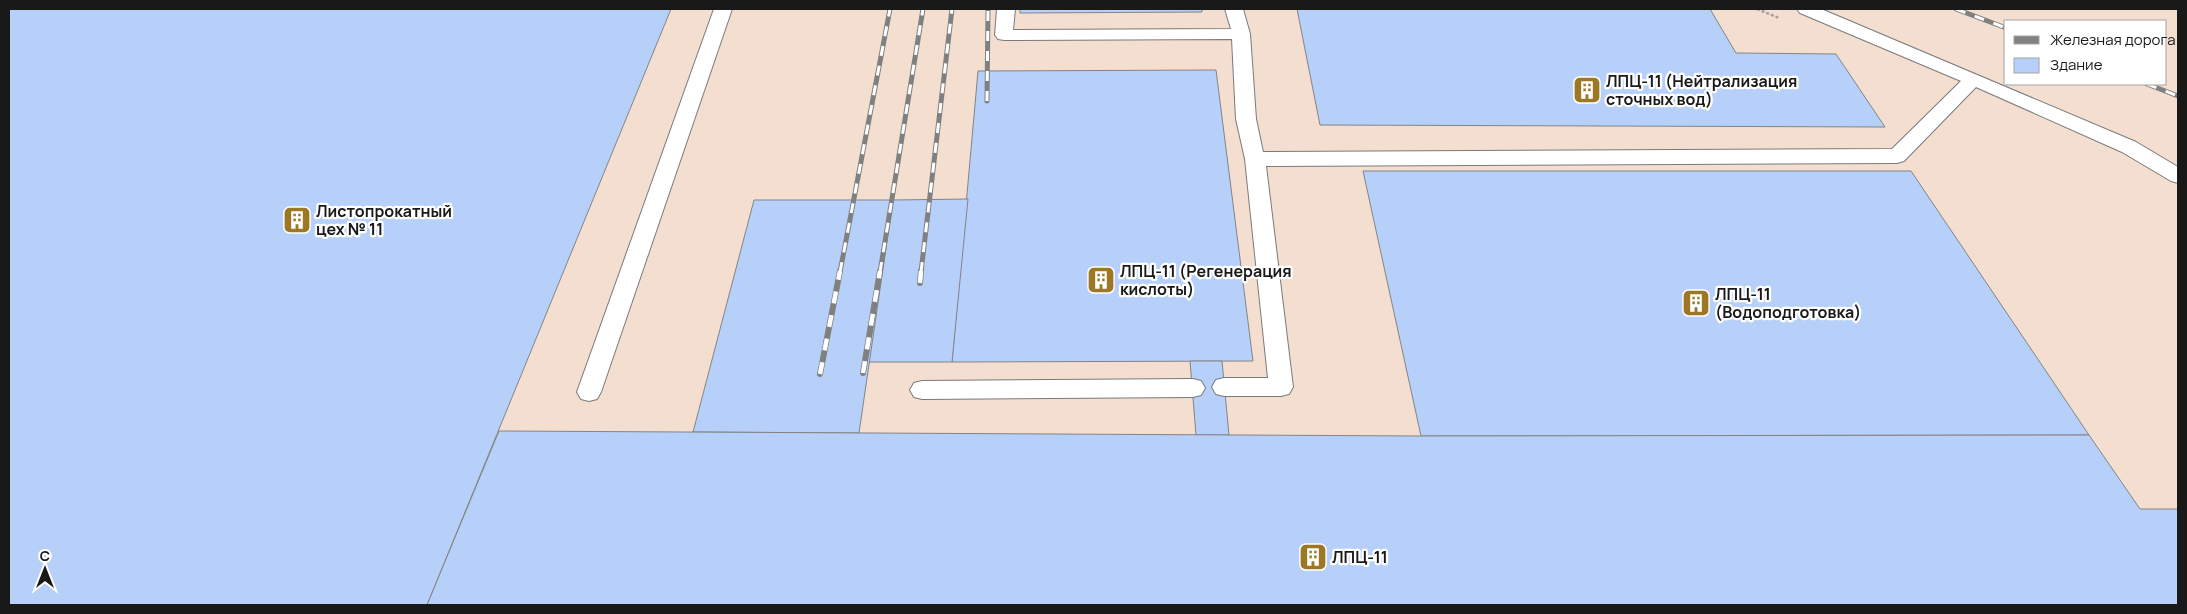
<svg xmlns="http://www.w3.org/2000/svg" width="2187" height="614" font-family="Manrope,sans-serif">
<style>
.industrial{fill:#f3ded0;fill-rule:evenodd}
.building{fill:#b6d0fa;stroke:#838485}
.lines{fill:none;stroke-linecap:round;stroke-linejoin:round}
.service-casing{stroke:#797a7b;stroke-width:2}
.path{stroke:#a1a1a2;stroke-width:2.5;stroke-dasharray:3 2;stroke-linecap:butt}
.service{fill:#fff;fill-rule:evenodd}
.rail-far1-casing{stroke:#808081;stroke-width:5}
.rail-casing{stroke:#808081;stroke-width:6}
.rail-far1{stroke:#fff;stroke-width:3;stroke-dasharray:10;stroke-linecap:butt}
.rail{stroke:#fff;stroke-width:4.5;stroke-dasharray:12;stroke-linecap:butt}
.labels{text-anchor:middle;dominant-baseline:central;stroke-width:4.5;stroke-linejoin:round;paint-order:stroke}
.poi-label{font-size:16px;font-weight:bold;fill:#19191a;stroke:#fff;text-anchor:start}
</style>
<rect width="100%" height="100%" fill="#ebeced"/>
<path class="industrial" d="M9 9H2178V605H9ZM2006 21H2166V84H2006Z"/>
<g class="building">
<path d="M9 9H671L427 605H9Z"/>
<path d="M1020 9H1202V12L1020 13Z"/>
<path d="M1297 9H1710L1736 53 1836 54 1885 127 1320 125Z"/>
<path d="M1216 70 1253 361 952 362 978 71Z"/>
<path d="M1363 171H1911L2089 435 1421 436Z"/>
<path d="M968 199 952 362H868L893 200Z"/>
<path d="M754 200H893L859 433 693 432Z"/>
<path d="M1190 361H1222L1229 435H1196Z"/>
<path d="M499 431 1421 436 2089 435 2140 509H2178V605H427Z"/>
</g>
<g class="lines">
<defs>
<g id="service">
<path d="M714 9H732L601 392 597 399 589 401 581 399 577 392Z"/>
<path d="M997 9H1015L1013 30 1231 29 1225 9H1243L1250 34 1256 119 1263 152 1892 149 1961 81 1800 13 1797 9H1821L2136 142 2178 167V183L2171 181 2122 152 1976 87 1904 161 1897 163 1266 166 1293 387 1289 394 1281 396H1224L1216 394 1212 387 1216 380 1224 378H1268L1245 159 1236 119 1232 39 1004 40 998 39 995 35Z"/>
<path d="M1193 379 1201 381 1205 388 1201 395 1193 397 922 399 914 397 910 390 914 383 922 381Z"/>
</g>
</defs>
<use href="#service" class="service-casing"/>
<path class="path" d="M1757 9 1779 18"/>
<use href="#service" class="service"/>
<defs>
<g id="rail-far1">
<path d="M1956 9 2006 28"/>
<path d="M2147 84 2178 96"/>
<path d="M987 101 988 9"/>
<path d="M840 272 890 9"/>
<path d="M880 272 923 9"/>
<path d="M921 272 952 9"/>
</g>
<g id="rail">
<path d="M920 283 921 271"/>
<path d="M863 373 880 271"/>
<path d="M820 374 840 271"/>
</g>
</defs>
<use href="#rail-far1" class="rail-far1-casing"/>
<use href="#rail" class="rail-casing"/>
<use href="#rail-far1" class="rail-far1"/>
<use href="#rail" class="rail"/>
</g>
<defs>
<symbol id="building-square" viewBox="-11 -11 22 22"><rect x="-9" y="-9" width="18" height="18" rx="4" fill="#9d7824" stroke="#fff"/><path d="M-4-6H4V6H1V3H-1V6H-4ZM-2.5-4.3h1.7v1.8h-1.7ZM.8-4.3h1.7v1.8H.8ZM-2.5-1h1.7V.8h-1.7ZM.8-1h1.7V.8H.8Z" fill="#fff"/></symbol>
</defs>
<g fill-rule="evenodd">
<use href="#building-square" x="1571" y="74" width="32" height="32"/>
<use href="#building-square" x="281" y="204" width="32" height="32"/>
<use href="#building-square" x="1085" y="264" width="32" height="32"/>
<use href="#building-square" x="1680" y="287" width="32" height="32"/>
<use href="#building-square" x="1297" y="541" width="32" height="32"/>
</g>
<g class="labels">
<g class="poi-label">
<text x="1606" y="81">ЛПЦ-11 (Нейтрализация<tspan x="1606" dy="18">сточных вод)</tspan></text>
<text x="316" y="211">Листопрокатный<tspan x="316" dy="18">цех № 11</tspan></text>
<text x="1120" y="271">ЛПЦ-11 (Регенерация<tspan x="1120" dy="18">кислоты)</tspan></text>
<text x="1715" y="294">ЛПЦ-11<tspan x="1715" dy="18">(Водоподготовка)</tspan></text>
<text x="1332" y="557">ЛПЦ-11</text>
</g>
</g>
<rect width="2187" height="614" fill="none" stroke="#19191a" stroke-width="20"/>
<rect x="2004" y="20" width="162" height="65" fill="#ffffff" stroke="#a3a3a3"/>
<rect x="2014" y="36" width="25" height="8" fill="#808081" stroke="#a3a3a3"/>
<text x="2050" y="45" font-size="15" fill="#19191a">Железная дорога</text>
<rect x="2014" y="58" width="25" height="15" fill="#b6d0fa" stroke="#a3a3a3"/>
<text x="2050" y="70" font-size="15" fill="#19191a">Здание</text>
<g transform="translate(45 569)" stroke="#ffffff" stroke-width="4" paint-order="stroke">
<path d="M0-4L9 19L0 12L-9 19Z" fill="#19191a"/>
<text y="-8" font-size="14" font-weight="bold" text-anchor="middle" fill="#19191a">С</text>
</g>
</svg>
